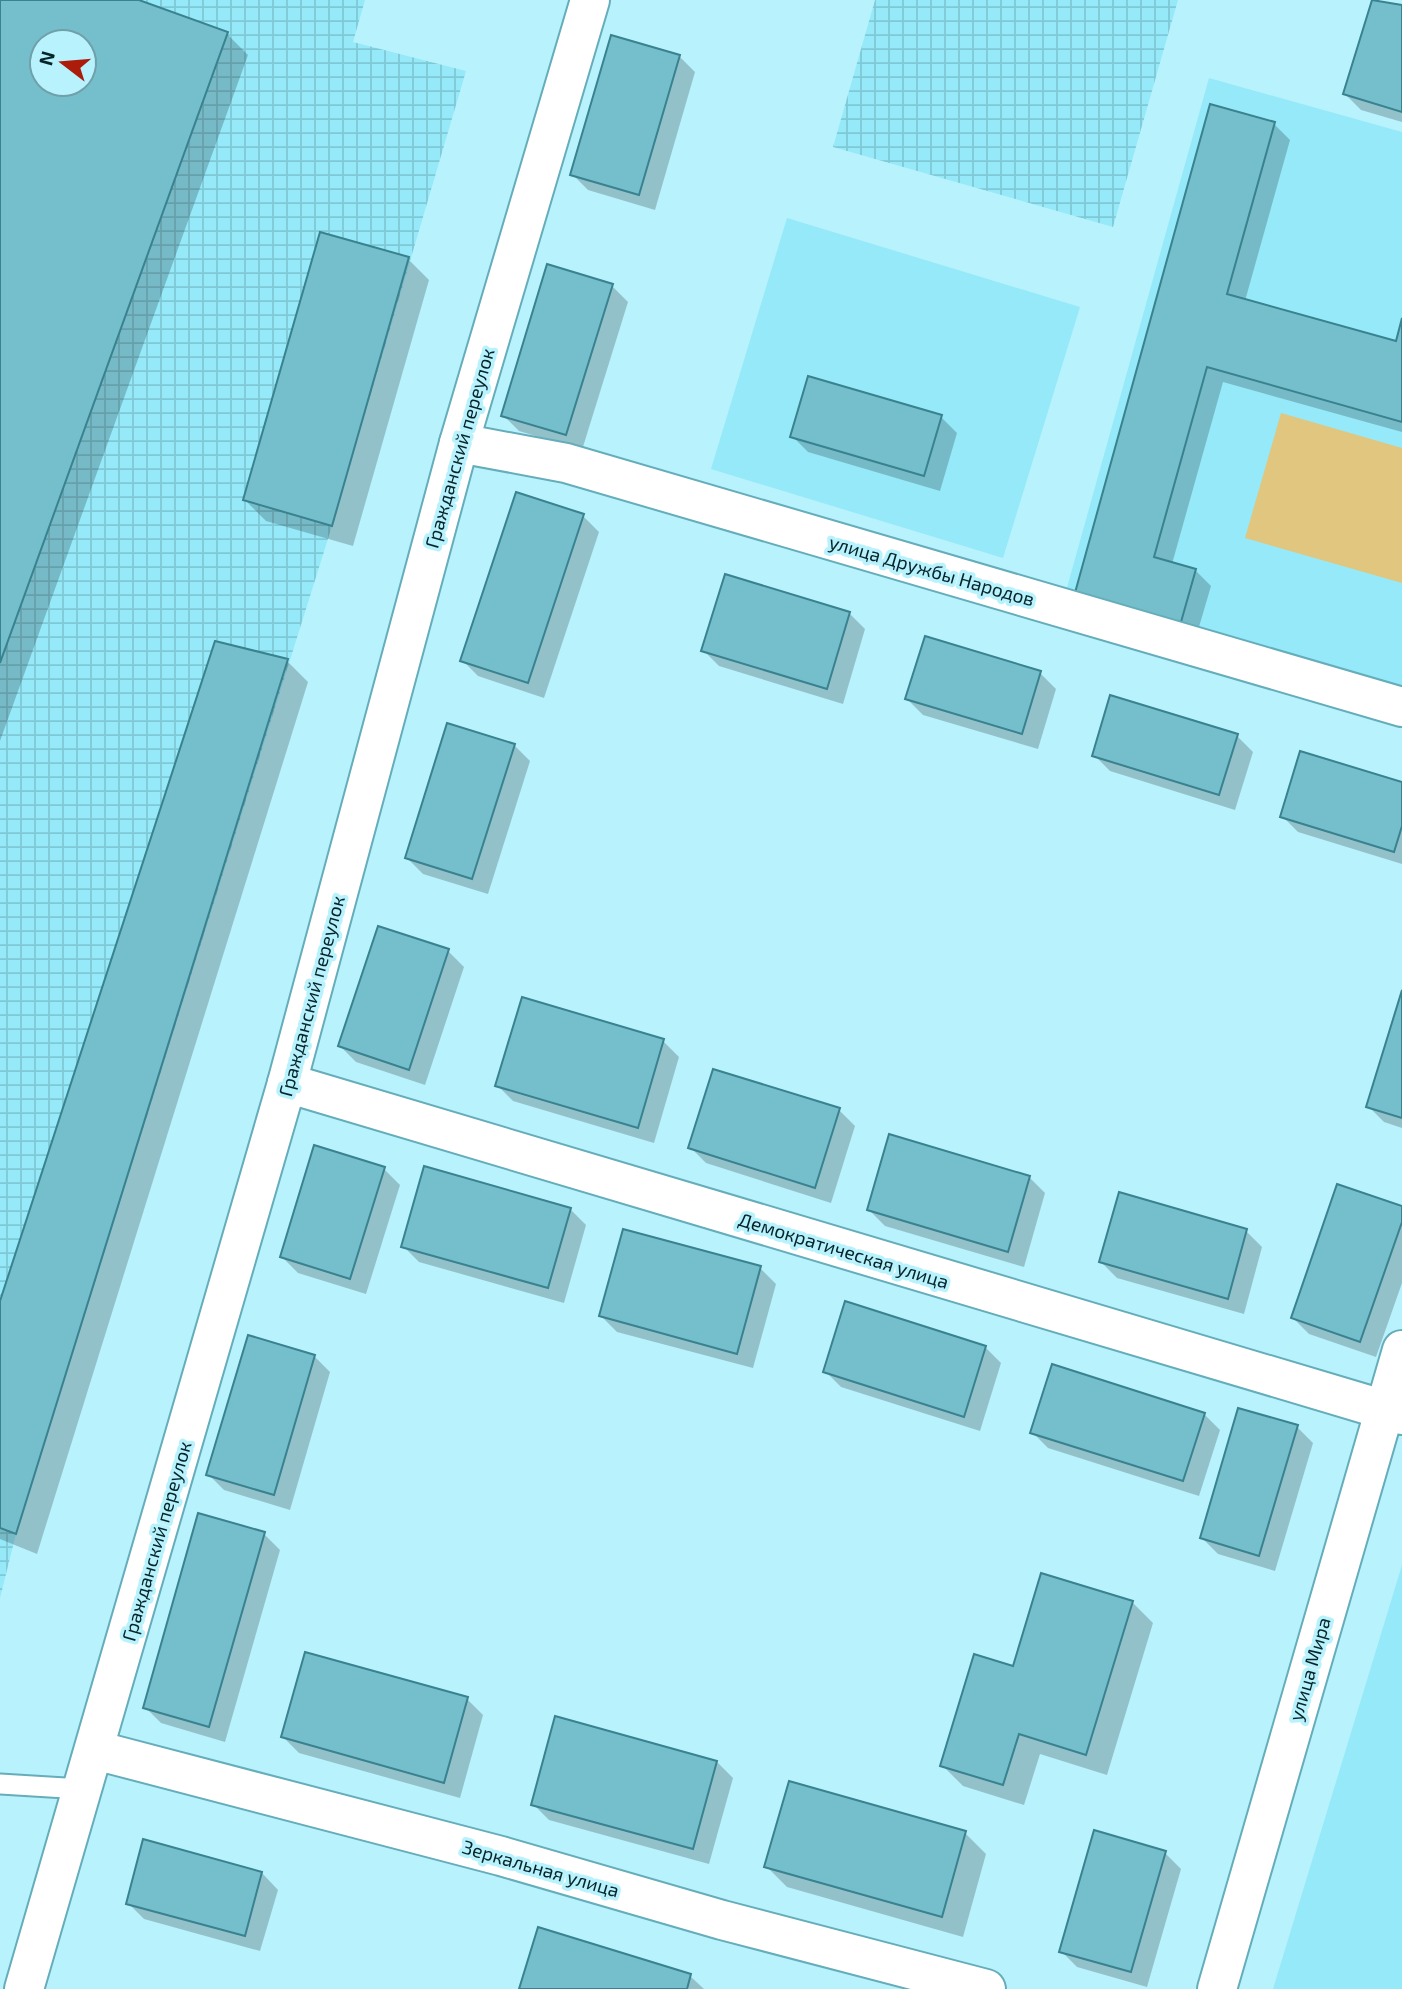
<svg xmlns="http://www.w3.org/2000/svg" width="1402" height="1989" font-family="'Exo 2',sans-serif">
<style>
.built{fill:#95e9f9}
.industrial{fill:url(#industrial-grid);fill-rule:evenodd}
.green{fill:#e0c67e}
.shadow{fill:#0003;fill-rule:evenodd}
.building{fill:#75becb;stroke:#39828f;stroke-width:2;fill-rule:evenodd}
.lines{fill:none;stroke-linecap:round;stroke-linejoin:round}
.lane-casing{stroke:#65adba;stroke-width:23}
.street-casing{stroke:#65adba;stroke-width:42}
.lane{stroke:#fff;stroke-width:19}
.street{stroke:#fff;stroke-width:38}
.labels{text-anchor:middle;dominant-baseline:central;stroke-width:7;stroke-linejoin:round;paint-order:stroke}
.street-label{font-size:19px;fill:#05252a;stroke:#b8f2fd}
</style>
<defs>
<pattern id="industrial-grid" width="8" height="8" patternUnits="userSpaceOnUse" patternTransform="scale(1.75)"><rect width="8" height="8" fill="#95e9f9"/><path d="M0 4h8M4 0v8" fill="none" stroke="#7fc8d6"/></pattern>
</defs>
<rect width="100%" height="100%" fill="#b8f2fd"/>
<g class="built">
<path d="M1209 78 1402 132V698L1063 602Z"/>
<path d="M787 218 1080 307 1003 558 711 469Z"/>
<path d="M1402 1565V1989H1273Z"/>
</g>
<g class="industrial">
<path d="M0 0H365L353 42 466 71 332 526 16 1534 0 1598ZM42 42H84V84H42Z"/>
<path d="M875 0H1178L1113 227 833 147Z"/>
</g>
<path class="green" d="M1281 413 1402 448V583L1245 538Z"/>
<g class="shadow">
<path d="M0 0H134L227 34 248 55 0 741ZM42 42H84V84H42Z"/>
<path d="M1373 0 1402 7V122L1361 110 1345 94Z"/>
<path d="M679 56 695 72 655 210 588 190 572 174Z"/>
<path d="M1274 124 1290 140 1245 301 1397 343 1402 325V432L1223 382 1172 564 1195 570 1211 586 1194 644 1091 616Z"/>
<path d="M408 259 429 280 353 546 266 521 245 500Z"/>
<path d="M612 286 628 302 582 450 519 431 503 415Z"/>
<path d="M941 417 957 433 940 491 808 452 792 436Z"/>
<path d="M583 516 599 532 544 698 478 676 462 660Z"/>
<path d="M849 613 865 629 843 704 719 666 703 650Z"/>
<path d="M287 661 308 682 37 1554 0 1539V1306Z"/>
<path d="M1040 673 1056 689 1038 749 923 715 907 699Z"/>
<path d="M1237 736 1253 752 1235 810 1110 771 1094 755Z"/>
<path d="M514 745 530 761 488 894 423 874 407 858Z"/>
<path d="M1402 784V864L1298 832 1282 816Z"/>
<path d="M448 951 464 967 425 1085 356 1062 340 1046Z"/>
<path d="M1402 996V1128L1384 1122 1368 1106Z"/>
<path d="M663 1041 679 1057 654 1143 513 1101 497 1085Z"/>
<path d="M839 1110 855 1126 831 1203 706 1163 690 1147Z"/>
<path d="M384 1169 400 1185 366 1294 298 1273 282 1257Z"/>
<path d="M1029 1177 1045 1193 1024 1267 885 1226 869 1210Z"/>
<path d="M1402 1208V1283L1376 1357 1309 1334 1293 1318Z"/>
<path d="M570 1209 586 1225 564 1303 419 1262 403 1246Z"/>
<path d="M1246 1231 1262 1247 1244 1314 1117 1278 1101 1262Z"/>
<path d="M760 1268 776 1284 753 1368 617 1332 601 1316Z"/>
<path d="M985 1347 1001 1363 980 1431 841 1387 825 1371Z"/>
<path d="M314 1356 330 1372 290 1510 224 1490 208 1474Z"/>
<path d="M1204 1414 1220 1430 1199 1496 1048 1448 1032 1432Z"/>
<path d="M1297 1427 1313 1443 1275 1571 1218 1554 1202 1538Z"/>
<path d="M264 1534 280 1550 225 1742 161 1723 145 1707Z"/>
<path d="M1132 1602 1153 1623 1107 1775 1040 1754 1024 1805 963 1786 942 1765 1014 1668Z"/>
<path d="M467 1699 483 1715 460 1798 299 1753 283 1737Z"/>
<path d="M717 1762 733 1778 709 1864 549 1820 533 1804Z"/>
<path d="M965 1833 986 1854 963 1937 787 1887 766 1866Z"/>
<path d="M1165 1853 1181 1869 1147 1987 1077 1967 1061 1951Z"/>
<path d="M262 1873 278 1890 260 1951 144 1919 128 1903Z"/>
<path d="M690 1976 704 1989H521Z"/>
</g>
<g class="building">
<path d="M0 0H139L228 32 0 663ZM42 42H84V84H42Z"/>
<path d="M1372 0 1402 5V112L1343 94Z"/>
<path d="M611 35 680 55 639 195 570 175Z"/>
<path d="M1210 104 1275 122 1227 294 1396 341 1402 318V422L1207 367 1154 557 1196 569 1179 629 1073 600Z"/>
<path d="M320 232 409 257 332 526 243 500Z"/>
<path d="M547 264 613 284 566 435 501 416Z"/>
<path d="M808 376 942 415 924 476 790 437Z"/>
<path d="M516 492 584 514 528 683 460 661Z"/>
<path d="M725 574 850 612 827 689 701 651Z"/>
<path d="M925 636 1041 671 1022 734 905 699Z"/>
<path d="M215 641 288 659 16 1534 0 1528V1301Z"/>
<path d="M1110 695 1238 734 1219 795 1092 756Z"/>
<path d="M447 723 515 744 472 879 405 858Z"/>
<path d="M1300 751 1402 782V826L1394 852 1280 817Z"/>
<path d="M378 926 449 949 409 1070 338 1046Z"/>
<path d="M1402 990V1118L1366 1107Z"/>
<path d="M522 997 664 1039 638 1128 495 1086Z"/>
<path d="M713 1069 840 1108 815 1188 688 1148Z"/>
<path d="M889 1134 1030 1176 1008 1252 867 1210Z"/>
<path d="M314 1145 385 1167 350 1279 280 1257Z"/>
<path d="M424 1166 571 1208 548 1288 401 1247Z"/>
<path d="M1337 1184 1402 1206V1222L1360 1342 1291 1318Z"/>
<path d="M1119 1192 1247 1229 1228 1299 1099 1262Z"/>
<path d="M623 1229 761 1266 737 1354 599 1316Z"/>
<path d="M845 1301 986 1346 964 1417 823 1372Z"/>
<path d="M248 1335 315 1355 274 1495 206 1475Z"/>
<path d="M1052 1364 1205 1413 1183 1481 1030 1433Z"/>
<path d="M1238 1408 1298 1425 1259 1556 1200 1538Z"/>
<path d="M198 1513 265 1532 209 1727 143 1708Z"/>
<path d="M1041 1573 1133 1601 1086 1755 1019 1734 1003 1785 940 1766 974 1654 1013 1666Z"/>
<path d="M305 1652 468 1697 444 1783 281 1737Z"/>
<path d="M555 1716 717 1761 693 1849 531 1805Z"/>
<path d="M789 1781 966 1831 942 1917 764 1867Z"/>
<path d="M1094 1830 1166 1851 1131 1972 1059 1952Z"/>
<path d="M143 1839 262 1872 245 1936 126 1904Z"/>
<path d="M538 1927 691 1974 687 1989H519Z"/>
</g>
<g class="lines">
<defs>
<path id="lane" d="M0 1784 82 1789"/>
<g id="street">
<path d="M459 443 566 463 1402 707"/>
<path d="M287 1083 1402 1415"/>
<path d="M95 1750 501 1856 722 1920 986 1989"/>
<path d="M24 1989 287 1083 459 443 590 0"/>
<path d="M1217 1989 1402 1350"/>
</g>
</defs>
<use href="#lane" class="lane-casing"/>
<use href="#street" class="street-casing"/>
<use href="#lane" class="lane"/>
<use href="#street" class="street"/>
</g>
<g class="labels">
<g class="street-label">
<text transform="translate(459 448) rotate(-74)">Гражданский переулок</text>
<text transform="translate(932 570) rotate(16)">улица Дружбы Народов</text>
<text transform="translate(311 996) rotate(-75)">Гражданский переулок</text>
<text transform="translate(844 1250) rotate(17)">Демократическая улица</text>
<text transform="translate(156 1541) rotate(-74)">Гражданский переулок</text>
<text transform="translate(1309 1669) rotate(-74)">улица Мира</text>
<text transform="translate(541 1868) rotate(16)">Зеркальная улица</text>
</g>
</g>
<g transform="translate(63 63) rotate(286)"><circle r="33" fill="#b8f2fd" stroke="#70a0a9" stroke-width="2"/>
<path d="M0-5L12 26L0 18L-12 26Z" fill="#ac1c0b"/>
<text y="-10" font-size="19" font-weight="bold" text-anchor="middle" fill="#05252a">N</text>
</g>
</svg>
